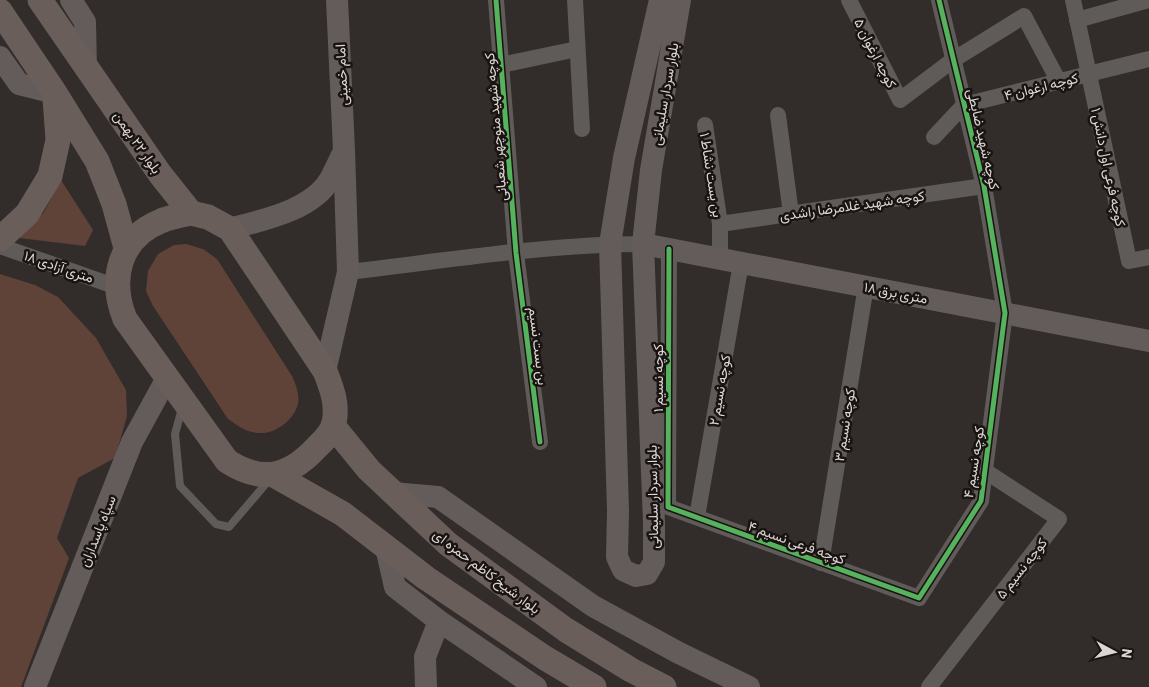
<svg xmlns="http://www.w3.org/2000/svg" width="1149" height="687" font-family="Barlow,Vazirmatn,sans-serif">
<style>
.green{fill:#5f4338}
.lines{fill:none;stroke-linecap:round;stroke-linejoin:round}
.lane{stroke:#5f5b59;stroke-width:8}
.street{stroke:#5f5b59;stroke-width:16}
.secondary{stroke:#645c5a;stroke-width:22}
.primary{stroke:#695e5a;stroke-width:25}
.cycleway-casing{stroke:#191412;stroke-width:8}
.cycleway{stroke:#56b35d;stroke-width:5}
.labels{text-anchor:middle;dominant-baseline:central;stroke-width:5;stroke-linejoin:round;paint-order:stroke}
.street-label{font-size:14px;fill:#dcd5d2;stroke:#191412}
</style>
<rect width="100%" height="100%" fill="#322c2a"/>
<g class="green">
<path d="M61 180 93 230 85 246 19 238 44 212Z"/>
<path d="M186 244 203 249 217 259 292 376C296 385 301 397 297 407 292 421 275 434 260 433 247 433 238 426 228 419L153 306 146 291 148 271 158 254 174 245Z"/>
<path d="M0 274 35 285 58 297 96 338 126 390 127 416 115 458 78 478 57 538 69 558 21 687H0Z"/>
</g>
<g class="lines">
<path class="lane" d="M182 408 175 434 180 486 216 524 229 527 270 479"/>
<g class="street">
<path d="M496 0 516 253 540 442"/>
<path d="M575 0 582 129"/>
<path d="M849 0 900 100 953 60 1024 16 1059 82"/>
<path d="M1073 0 1129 261 1149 257"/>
<path d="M1077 20 1149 0"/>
<path d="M501 65 577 49"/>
<path d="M778 115 791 214"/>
<path d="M705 125 720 224V259"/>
<path d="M934 137 964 105 1149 59"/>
<path d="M720 224 984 186"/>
<path d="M0 246 117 287"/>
<path d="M669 249 668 507 919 598 981 501 1005 313 984 186 939 0"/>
<path d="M348 272C444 261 547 244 643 244"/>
<path d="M697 517 741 263"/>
<path d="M821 563 866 286"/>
<path d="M929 687 1059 519 985 471"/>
</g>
<g class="secondary">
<path d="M71 0 85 22 86 69"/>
<path d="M660 0 624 158 610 244 618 511 617 557 623 570 636 576 647 574 654 562V523L643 244 651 170 680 0"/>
<path d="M0 57 19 84 55 93"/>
<path d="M230 229C262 220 310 211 329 181 334 172 338 163 343 153"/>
<path d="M643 244 1149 341"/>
<path d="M325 371 348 272 344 150 337 0"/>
<path d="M393 493 438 497 593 606 679 653 749 687"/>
<path d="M386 547 395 587 439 621 536 687"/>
<path d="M35 687 132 442 167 378"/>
<path d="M426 687 425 657 439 621"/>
</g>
<g class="primary">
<path d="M40 0 160 174 191 213"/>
<path d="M0 11 55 93 97 161 114 204 126 248"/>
<path d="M191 213 208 217 230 229 325 371C332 389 338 404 334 423 332 433 322 442 316 448 288 478 261 483 227 461L125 319C109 279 119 238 161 221 170 217 181 215 191 213Z"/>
<path d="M0 239 27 214 50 176 58 140 55 98"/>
<path d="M333 426 369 470 448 544 566 630 631 670 664 687"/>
<path d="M274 475 343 514 426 578 545 658 594 687"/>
</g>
<defs>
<g id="cycleway">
<path d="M496 0 516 253 540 442"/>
<path d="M669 249 668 507 919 598 981 501 1005 313 984 186 939 0"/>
</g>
</defs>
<use href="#cycleway" class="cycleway-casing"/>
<use href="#cycleway" class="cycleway"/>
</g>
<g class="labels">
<g class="street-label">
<text transform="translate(876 53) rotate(63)">کوچه ارغوان ۵</text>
<text transform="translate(341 75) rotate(-93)">امام خمینی</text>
<text transform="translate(1041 86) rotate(-14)">کوچه ارغوان ۴</text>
<text transform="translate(664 94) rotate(-80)">بلوار سردار سلیمانی</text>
<text transform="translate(495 127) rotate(-95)">کوچه شهید منوچهر شعبانی</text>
<text transform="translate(984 139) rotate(77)">کوچه شهید ضابطی</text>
<text transform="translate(138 142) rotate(55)">بلوار ۲۲ بهمن</text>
<text transform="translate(1109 167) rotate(78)">کوچه فرعی اول دانش ۱</text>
<text transform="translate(712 175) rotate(81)">بن یست نشاط ۱</text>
<text transform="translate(852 205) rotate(-8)">کوچه شهید غلامرضا راشدی</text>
<text transform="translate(59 266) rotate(19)">۱۸ متری آزادی</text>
<text transform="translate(896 292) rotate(11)">۱۸ متری برق</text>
<text transform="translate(539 346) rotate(83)">بن بست نسیم</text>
<text transform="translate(657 378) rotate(-90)">کوچه نسیم ۱</text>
<text transform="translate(719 390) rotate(-80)">کوچه نسیم ۲</text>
<text transform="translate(844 425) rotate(-81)">کوچه نسیم ۳</text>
<text transform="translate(973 462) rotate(-81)">کوچه نسیم ۴</text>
<text transform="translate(652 497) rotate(-91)">بلوار سردار سلیمانی</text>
<text transform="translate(97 531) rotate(-68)">سپاه پاسداران</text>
<text transform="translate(797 542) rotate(20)">کوچه فرعی نسیم ۴</text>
<text transform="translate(1021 568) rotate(-52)">کوچه نسیم ۵</text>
<text transform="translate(487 571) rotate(37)">بلوار شیخ کاظم حمزه ای</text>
</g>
</g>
<g transform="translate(1114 652) rotate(97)" stroke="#191412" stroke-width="4" paint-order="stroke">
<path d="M0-4L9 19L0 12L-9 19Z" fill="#dcd5d2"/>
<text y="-8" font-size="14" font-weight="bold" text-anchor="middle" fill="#dcd5d2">N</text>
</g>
</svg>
